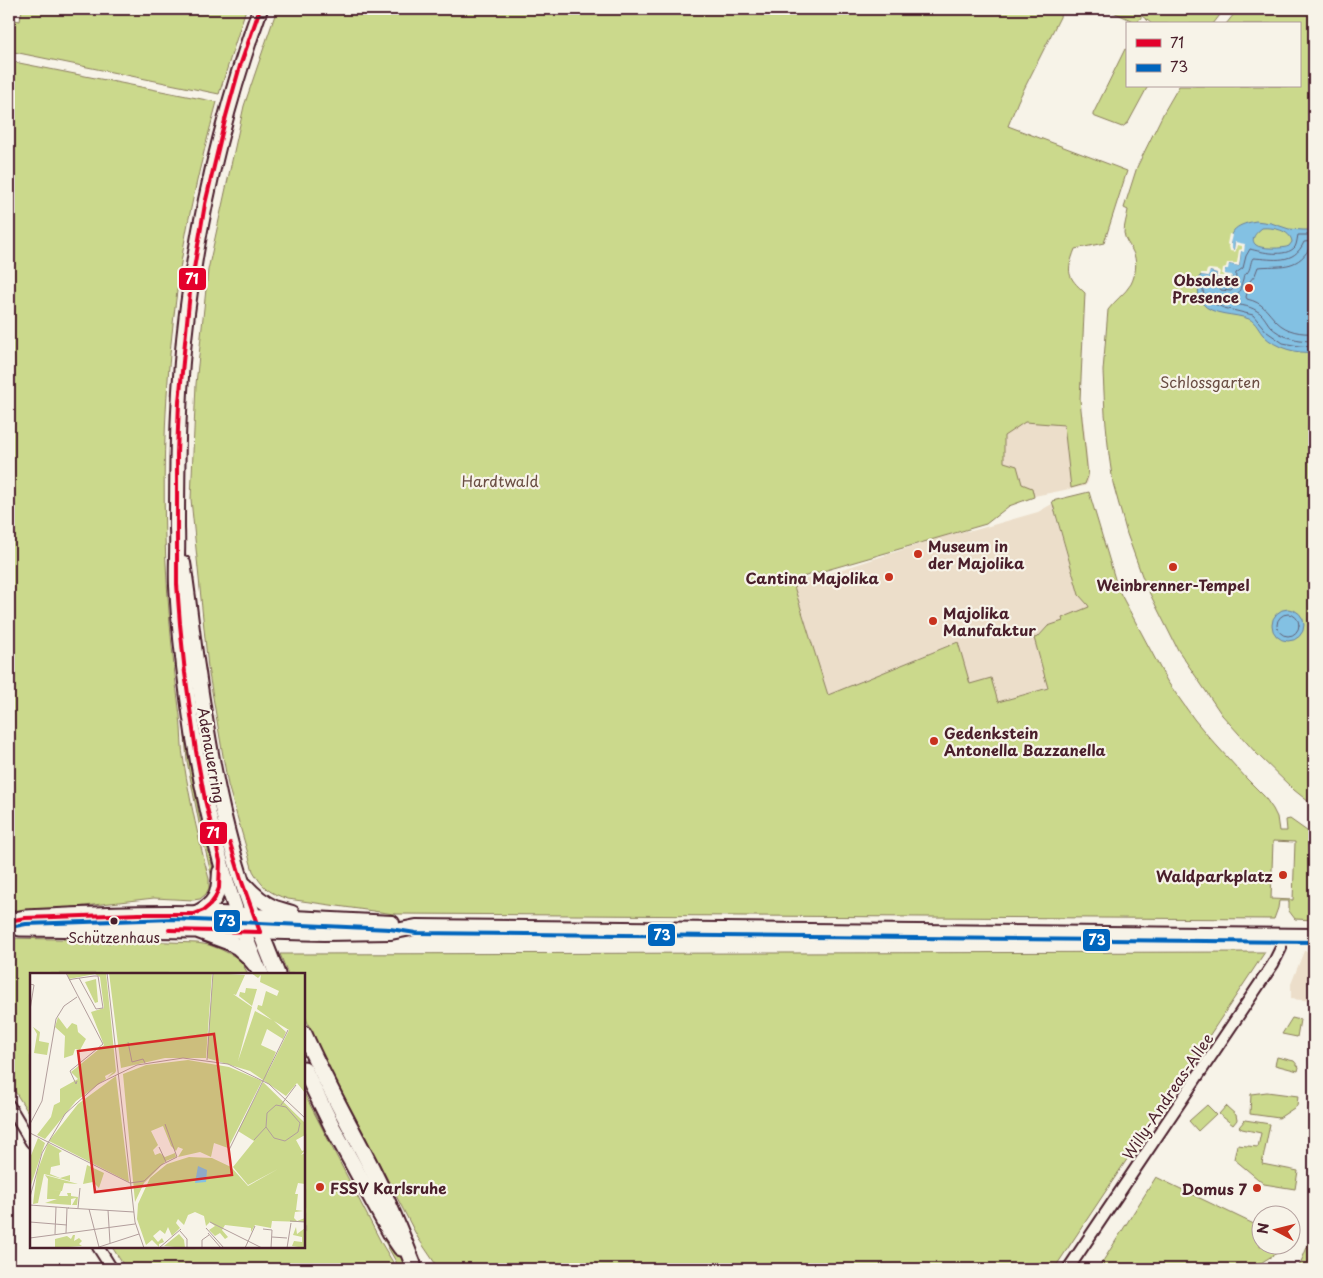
<svg xmlns="http://www.w3.org/2000/svg" width="1323" height="1278" font-family="'Playpen Sans',sans-serif">
<style>
.built{fill:#ecdeca}
.green{fill:#cbd98c;stroke:#8a7c5c;fill-rule:evenodd}
.water{fill:#83c1e3;stroke:#6c8099;fill-rule:evenodd}
.pier{fill:#f7f3e8}
.lines{fill:none;stroke-linecap:round;stroke-linejoin:round}
.shore{stroke:#616075;stroke-width:1}
.minor-casing{stroke:#4a1f2b;stroke-width:14}
.secondary-casing{stroke:#4a1f2b;stroke-width:18}
.primary-casing{stroke:#4a1f2b;stroke-width:19}
.minor{stroke:#f7f3e8;stroke-width:10}
.secondary{stroke:#f7f3e8;stroke-width:14}
.primary{stroke:#f7f3e8;stroke-width:15}
.bus-1-casing{stroke:#f7f3e8;stroke-width:8}
.bus-2-casing{stroke:#f7f3e8;stroke-width:8}
.bus-1{stroke:#e4002b;stroke-width:4}
.bus-2{stroke:#0065bd;stroke-width:4}
.poi-dot{fill:#c8321e;stroke:#f7f3e8;stroke-width:2}
.bus-dot{fill:#4a1f2b;stroke:#f7f3e8;stroke-width:2}
.labels{text-anchor:middle;dominant-baseline:central;stroke-width:4.5;stroke-linejoin:round;paint-order:stroke}
.bus-label{font-size:14px;fill:#4a1f2b;stroke:#f7f3e8}
.poi-label{font-size:15px;font-weight:bold;fill:#4a1f2b;stroke:#f7f3e8;text-anchor:end}
.park-label{font-size:15px;fill:#6a4e43;stroke:#f7f3e8}
.street-label{font-size:15px;fill:#4a1f2b;stroke:#f7f3e8}
.inset-road{fill:none;stroke:#b29e9c;stroke-width:1}
.view{fill:#d62828;fill-opacity:0.15;stroke:#d62828;stroke-width:2.5}
.inset-edge{fill:none;stroke:#4a1f2b;stroke-width:2.5}
.line-badge{stroke:#f7f3e8;stroke-width:2}
.badge-label{font-size:14px;text-anchor:middle;font-weight:bold;fill:#fff}
</style>
<rect width="100%" height="100%" fill="#f7f3e8"/>
<filter id="ink" filterUnits="userSpaceOnUse"><feTurbulence type="fractalNoise" baseFrequency=".02" numOctaves="2"/><feDisplacementMap in="SourceGraphic" scale="10" xChannelSelector="R" yChannelSelector="G"/><feConvolveMatrix kernelMatrix="1 2 1 2 8 2 1 2 1" color-interpolation-filters="sRGB"/></filter>
<g filter="url(#ink)">
<g class="built">
<path d="M1083 415 1089 476 1088 482 1085 486 1009 501 992 422Z"/>
<path d="M1052 504 1079 595 1088 605 1089 608 1062 618 1063 621 1048 626 1038 637 1034 638 1048 687 998 702 970 684 957 642 828 695 793 583 846 568 941 537 965 531H972L1038 512Z"/>
<path d="M1304 951 1314 952V1001L1291 999V984Z"/>
</g>
<g class="green">
<path d="M22 9H246L219 94 9 51V19L20 21Z"/>
<path d="M277 9H1062L1060 17 1018 101 1008 126 1127 171 1104 243 1075 249C1066 273 1067 276 1085 293L1080 400 1088 476 1085 484 1071 488 1064 425 1025 422 1004 436V462L1017 466 1022 484 1032 488 1034 497 1009 506 986 524 792 580 828 695 958 642 970 684 991 678 998 702 1048 688 1034 638 1038 637 1048 626 1063 621 1062 618 1089 607 1088 605 1079 595 1052 501 1089 492 1118 589 1167 681 1194 719 1208 736 1247 779 1264 796 1273 809 1277 817 1279 831H1287L1286 820 1290 819 1314 836V920L1295 919 1289 911V901H1279L1278 908 1274 919 394 914 288 899C269 893 263 888 253 871L228 785 208 668 191 499 196 384 208 270 244 106ZM1273 841 1295 842 1293 900 1271 899Z"/>
<path d="M1107 9H1221L1223 11 1213 24H1152L1142 16 1137 23Z"/>
<path d="M1238 9H1314V806L1294 790 1256 753 1222 715 1178 650 1145 584 1127 534 1113 483 1109 455 1105 414 1103 371 1108 310C1115 300 1125 294 1131 284 1136 274 1138 260 1132 250 1129 244 1125 240 1124 233 1124 225 1127 217 1128 210L1124 208 1137 167 1164 112 1179 86H1299V24H1226Z"/>
<path d="M1125 49 1127 50V86H1148L1128 123 1122 127 1093 116V114Z"/>
<path d="M9 61 217 102C200 164 185 227 177 291 158 433 161 575 180 716 182 732 181 748 184 763 190 802 199 841 209 879V888L206 894 200 899 193 900 154 898 41 911H9Z"/>
<path d="M179 683 181 685 187 727 188 755 200 819 215 876 213 882 199 823 187 761 184 724Z"/>
<path d="M9 938 103 940 104 943H110L112 940 197 943 209 945 220 949 236 957 242 963 248 974H31V1117L9 1082Z"/>
<path d="M1265 952 1054 1269H439L418 1238 312 1034 304 1013V974H288L280 954Z"/>
<path d="M1292 1018 1300 1020 1297 1037 1282 1034Z"/>
<path d="M1277 1057 1294 1061 1299 1067 1298 1071 1275 1065Z"/>
<path d="M1267 1092 1298 1096 1297 1106 1279 1118 1250 1114 1251 1094Z"/>
<path d="M304 1093 382 1244 397 1269H126L112 1247H304Z"/>
<path d="M1207 1105 1216 1114 1198 1131 1189 1121Z"/>
<path d="M1226 1106 1236 1115 1237 1120 1233 1125 1219 1114Z"/>
<path d="M1245 1120 1270 1124 1262 1164 1298 1171 1295 1189 1264 1184 1234 1159 1237 1145 1258 1147 1261 1133 1242 1129 1239 1127Z"/>
<path d="M1156 1177 1260 1227V1246H1288L1251 1269H1098Z"/>
<path d="M1313 1233H1314V1269H1298Z"/>
<path d="M384 1238H386L392 1243 408 1269H400L384 1240Z"/>
</g>
<g class="water">
<path d="M1256 221 1271 223 1289 229 1303 230H1314V352C1297 354 1276 348 1264 336 1259 331 1256 322 1249 319 1235 313 1212 316 1202 303 1196 295 1199 285 1200 276L1201 275 1208 276 1209 271 1217 273 1216 278 1224 279 1223 285 1230 286 1232 276 1224 274 1225 269 1229 264 1239 266 1241 251 1245 245 1235 243 1234 250 1231 249C1226 229 1240 224 1256 221ZM1262 228C1272 227 1291 230 1292 242 1291 243 1290 245 1289 246 1284 249 1260 249 1256 245 1249 239 1257 232 1262 228Z"/>
<circle cx="1288" cy="625" r="16"/>
</g>
<path class="pier" d="M1229 234 1232 235 1230 244H1232V249L1234 250 1235 242 1245 244 1244 252 1241 251 1239 266 1229 264 1228 269H1225V274L1232 275 1230 287 1223 285 1224 279 1216 278 1217 273 1210 271 1208 276 1201 275V273H1206L1207 270 1209 269 1218 270 1220 272 1219 276H1224L1222 274 1223 268 1226 267 1227 263H1237L1239 250 1242 249V246L1237 245 1235 252 1230 251 1229 246 1227 244Z"/>
<g class="lines">
<g class="shore">
<path d="M1314 235H1298C1297 239 1297 243 1295 247 1286 258 1261 252 1250 249L1246 256 1243 268 1236 273 1235 287 1231 291 1221 290 1217 283 1211 280 1204 282 1203 290 1204 296 1206 300 1210 302 1224 308 1253 315 1267 332 1283 343 1299 346 1314 347"/>
<path d="M1314 241 1304 242C1294 265 1274 259 1253 258 1250 262 1251 269 1247 273 1244 277 1244 273 1243 279 1239 291 1241 297 1226 298L1225 300 1226 302C1236 305 1249 305 1257 311 1263 314 1266 321 1270 326 1281 338 1299 341 1314 341"/>
<path d="M1314 249H1309C1296 270 1280 265 1258 267L1255 275 1250 281 1246 297 1247 299C1264 303 1266 311 1277 322 1287 332 1302 334 1314 333"/>
<circle cx="1288" cy="625" r="11"/>
</g>
<defs>
<g id="minor">
<path d="M9 1105 31 1142"/>
<path d="M98 1247 112 1269"/>
<path d="M1068 1269 1273 964 1281 948V935"/>
</g>
<g id="secondary">
<path d="M183 563C189 600 192 636 198 673 210 755 224 838 254 916L392 923"/>
<path d="M245 885C254 895 263 903 275 908 281 910 286 911 292 913"/>
<path d="M194 914C216 905 219 894 220 872"/>
<path d="M203 930 324 933 391 932 416 927 1314 936"/>
<path d="M256 963C220 878 200 789 188 698 183 661 179 624 177 586 176 567 178 547 177 528 177 456 178 384 187 313 200 209 225 107 260 9"/>
</g>
<g id="primary">
<path d="M9 921 25 918C101 914 178 911 254 916L277 974"/>
<path d="M20 928 197 930 229 942 238 947 248 956 258 968 261 974"/>
<path d="M304 1034C325 1082 351 1127 374 1173 389 1203 401 1233 413 1264"/>
<path d="M304 1069 333 1128 390 1232 401 1248"/>
</g>
</defs>
<use href="#minor" class="minor-casing"/>
<use href="#secondary" class="secondary-casing"/>
<use href="#primary" class="primary-casing"/>
<use href="#minor" class="minor"/>
<use href="#secondary" class="secondary"/>
<use href="#primary" class="primary"/>
<defs>
<g id="bus-1">
<path d="M230 843 242 882 260 932"/>
<path d="M9 921 25 918 139 914H194L204 910 210 905 215 898 219 888 220 861 205 800 196 751 185 673 180 624 177 584V454L179 402 190 292 205 204 226 116 240 66 260 9"/>
<path d="M169 930 260 932"/>
</g>
<path id="bus-2" d="M10 927 26 924 173 919 390 929 416 933 1314 942"/>
</defs>
<use href="#bus-1" class="bus-1-casing"/>
<use href="#bus-2" class="bus-2-casing"/>
<use href="#bus-1" class="bus-1"/>
<use href="#bus-2" class="bus-2"/>
</g>
</g>
<g class="poi-dot">
<circle cx="1249" cy="288" r="5"/>
<circle cx="918" cy="554" r="5"/>
<circle cx="1173" cy="567" r="5"/>
<circle cx="889" cy="577" r="5"/>
<circle cx="933" cy="621" r="5"/>
<circle cx="934" cy="741" r="5"/>
<circle cx="1283" cy="875" r="5"/>
<circle cx="320" cy="1187" r="5"/>
<circle cx="1257" cy="1188" r="5"/>
</g>
<circle class="bus-dot" cx="114" cy="921" r="4.5"/>
<g class="labels">
<g class="bus-label">
<text x="114" y="937">Schützenhaus</text>
</g>
<g class="poi-label">
<text x="1239" y="279">Obsolete<tspan x="1239" dy="17">Presence</tspan></text>
<text x="928" y="545" text-anchor="start">Museum in<tspan x="928" dy="17">der Majolika</tspan></text>
<text x="879" y="577">Cantina Majolika</text>
<text x="1173" y="584" text-anchor="middle">Weinbrenner-Tempel</text>
<text x="943" y="612" text-anchor="start">Majolika<tspan x="943" dy="17">Manufaktur</tspan></text>
<text x="944" y="732" text-anchor="start">Gedenkstein<tspan x="944" dy="17">Antonella Bazzanella</tspan></text>
<text x="1273" y="875">Waldparkplatz</text>
<text x="330" y="1187" text-anchor="start">FSSV Karlsruhe</text>
<text x="1247" y="1188">Domus 7</text>
</g>
<g class="park-label">
<text x="1210" y="381">Schlossgarten</text>
<text x="500" y="480">Hardtwald</text>
</g>
<g class="street-label">
<text transform="translate(212 755) rotate(80)">Adenauerring</text>
<text transform="translate(1167 1096) rotate(-56)">Willy-Andreas-Allee</text>
</g>
</g>
<g transform="translate(30 973)">
<rect width="275" height="275" fill="#f7f3e8"/>
<path d="M76 0 86 98 85 100 77 105 83 99 75 103 76 106 46 128 15 166 7 162 21 144 24 132 30 129V116L48 106 41 99 74 72 61 39 74 35 70 4 65 1 39 6 37 1ZM79 0H182L176 85H135L91 95ZM183 0 215 2 206 22 203 21 222 34 208 88 225 38 242 47 227 36 228 32 232 33 236 18 247 23 249 18 230 9 231 2 228 5 221 0H275V120L267 110 256 123 220 98 177 85ZM244 48 259 57 236 103 246 79 231 72 237 56 253 66 256 59ZM66 6 68 29 65 30 55 9ZM216 15 227 16 222 33 209 23 210 19 215 20ZM28 44 37 56 42 50 47 52 48 59 56 66 50 77 45 76 43 82 34 85 35 63 25 54ZM3 54 10 59 9 68 19 70 17 82 4 80 7 61ZM158 87 199 94 232 108 198 175 184 170 181 184 170 179 148 184 153 176 148 174 146 178 141 173 133 153 121 158 128 172 123 177 125 182 130 180 135 184 145 180 146 184 136 188 114 210 105 229 93 101 116 92ZM86 103 99 209 19 168 48 131ZM233 109 275 150V162L266 167 272 178 275 177 271 182 275 180V211L268 210 265 221H268L266 237 273 238 265 239 264 245 267 248 275 245V249L242 248 241 255 225 252 221 259V255L195 252 192 257 198 264 195 266 190 260 185 263 179 257 185 253 180 249 176 253 174 243 165 239 158 242 154 252 148 246 146 250 150 255 142 263 138 254 135 261 130 257 123 263 128 269 132 265 134 269 129 271V274L122 267 116 272 107 246 108 231 120 205 137 191 159 184 182 185 201 194 218 213 248 196 218 212 203 194 224 168 208 158ZM8 165 15 170 0 215V185ZM18 170 32 178 29 180 30 192 21 194 20 201 30 205 40 202V208L14 201 8 230 3 231 7 199ZM57 192 74 200 69 215 63 209 53 211ZM15 202 48 211 34 210 32 218 19 217 31 218 29 223H38L37 220H41V223L48 224 47 232H42L46 225 41 226V232L15 230 27 226H17L18 206ZM266 254 267 261 275 255V275L262 273 264 268 272 269V264L263 262ZM149 261 154 267 155 275 134 273ZM43 262H45L44 268 49 265 52 268 49 271 52 273 25 275V266L37 263 41 266Z" fill="#cbd98c" fill-rule="evenodd"/>
<path d="M168 193 177 197 176 209 165 210Z" fill="#83c1e3"/>
<path class="inset-road" d="M36 0 73 71 40 98 46 111 47 108M77 0 105 249 114 275M39 7 43 6 64 3H68L73 35 66 36 49 5M0 11 4 12 0 37M98 69 102 89 113 86 115 90M177 87 183 0M246 132 256 134 270 150 268 159 255 168 244 165 236 154 237 140ZM251 132 266 112M0 151 12 128 26 46 34 33 47 24M0 160 100 210 114 208 131 192 147 184 135 151M224 167 236 154M129 174 136 189M199 177 258 57M0 224 12 180 35 141 68 111 107 92 153 85 198 91 239 111 275 145M0 232 39 235M38 235 104 239M48 235 50 215M59 236 69 274M78 237 80 270M260 248 275 249M0 249 37 252M180 249 232 275M176 255 194 275M233 256 242 257 241 275M150 258 157 266V275M36 260 37 235M178 260 191 275M25 261 26 234M242 264 257 265M0 265 105 251M66 275 109 261M129 275 151 256M172 275V267L179 262M215 275 225 253M257 275 261 250"/>
<path class="view" d="M184 61 202 202 65 219 48 78Z"/>
<rect width="275" height="275" class="inset-edge"/>
</g>
<g class="line-badge">
<rect x="178" y="267" width="29" height="24" rx="5" fill="#e4002b"/>
<rect x="199" y="821" width="29" height="24" rx="5" fill="#e4002b"/>
<rect x="213" y="909" width="28" height="24" rx="5" fill="#0065bd"/>
<rect x="647" y="923" width="29" height="24" rx="5" fill="#0065bd"/>
<rect x="1082" y="928" width="29" height="24" rx="5" fill="#0065bd"/>
</g>
<g class="badge-label">
<text x="192" y="284">71</text>
<text x="213" y="838">71</text>
<text x="227" y="926">73</text>
<text x="662" y="940">73</text>
<text x="1097" y="945">73</text>
</g>
<rect width="1323" height="1278" fill="none" stroke="#f7f3e8" stroke-width="30"/>
<rect x="15" y="15" width="1293" height="1248" fill="none" stroke="#4a1f2b" stroke-width="2" filter="url(#ink)"/>
<rect x="1126" y="22" width="175" height="65" fill="#f7f3e8" stroke="#b29e9c"/>
<rect x="1136" y="39" width="25" height="8" fill="#e4002b" stroke="#b29e9c"/>
<text x="1170" y="48" font-size="15" fill="#4a1f2b">71</text>
<rect x="1136" y="64" width="25" height="8" fill="#0065bd" stroke="#b29e9c"/>
<text x="1170" y="72" font-size="15" fill="#4a1f2b">73</text>
<g transform="translate(1276 1230) rotate(277)"><circle r="24" fill="#f7f3e8" stroke="#b29e9c"/>
<path d="M0-4L9 19L0 12L-9 19Z" fill="#c8321e"/>
<text y="-8" font-size="14" font-weight="bold" text-anchor="middle" fill="#4a1f2b">N</text>
</g>
</svg>
